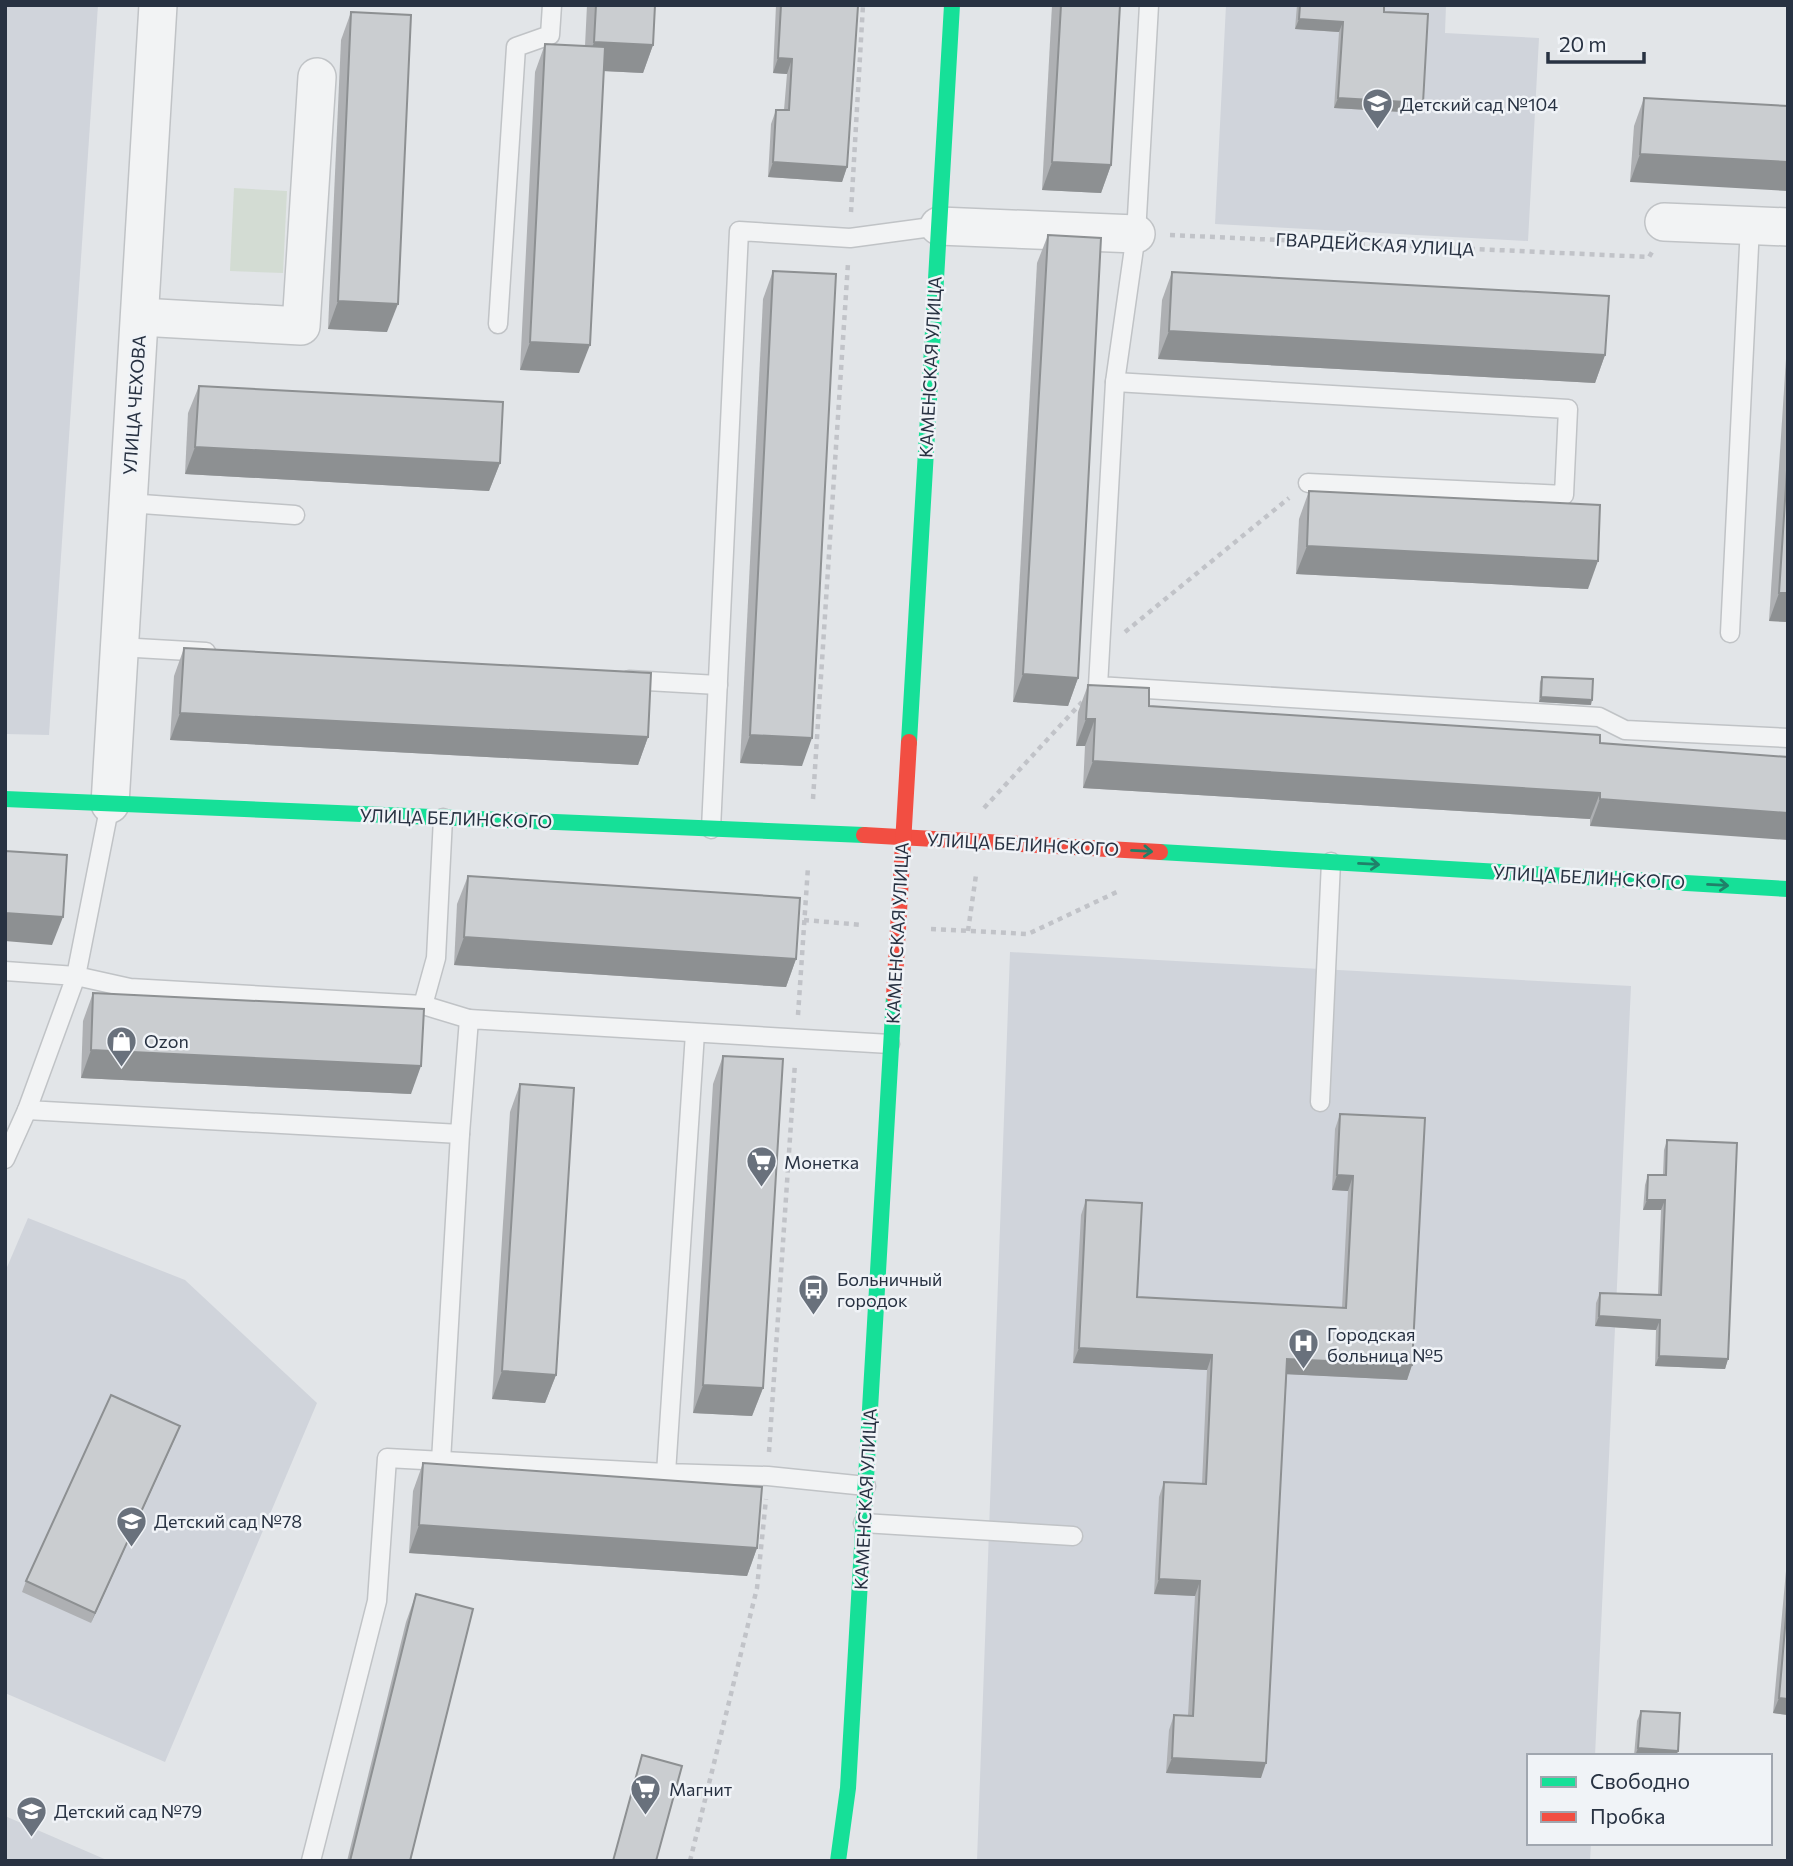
<svg xmlns="http://www.w3.org/2000/svg" width="1793" height="1866" font-family="Commissioner,sans-serif">
<style>
.built{fill:#d0d4db}
.green{fill:#d3dcd3}
.lines{fill:none;stroke-linecap:round;stroke-linejoin:round}
.lane-casing{stroke:#c0c3c6;stroke-width:21}
.street-casing{stroke:#c0c3c6;stroke-width:40}
.path{stroke:#c1c3c8;stroke-width:4.5;stroke-dasharray:5 5;stroke-linecap:butt}
.lane{stroke:#f2f3f4;stroke-width:18}
.street{stroke:#f2f3f4;stroke-width:37}
.fast{stroke:#16e098;stroke-width:16}
.jam{stroke:#f24e42;stroke-width:16}
.wall{fill:#aeb0b3}
.shaded-wall{fill:#8d9092}
.building{fill:#cacdd0;stroke:#8d9092;stroke-width:2}
.oneway{stroke:#208069}
.labels{text-anchor:middle;dominant-baseline:central;stroke-width:5;stroke-linejoin:round;paint-order:stroke}
.poi-label{font-size:18px;fill:#283242;stroke:#f0f3f7;text-anchor:start}
.street-label{font-size:18px;fill:#283242;stroke:#f0f3f7}
</style>
<rect width="100%" height="100%" fill="#e2e5e8"/>
<g class="built">
<path d="M5 5H98L49 735 5 734Z"/>
<path d="M1226 5H1446L1445 33 1539 38 1528 241 1215 224Z"/>
<path d="M1010 952 1631 986 1595 1756H1529V1843H1591L1590 1861H977Z"/>
<path d="M28 1218 185 1280 317 1403 165 1762 5 1693V1272Z"/>
<path d="M5 1816 109 1861H5Z"/>
</g>
<path class="green" d="M234 188 287 191 283 273 230 271Z"/>
<g class="lines">
<defs>
<g id="lane">
<path d="M1149 5 1136 234 1115 382 1098 686 1599 717 1625 730 1788 738"/>
<path d="M498 324 516 47 550 35 552 5"/>
<path d="M1115 382 1568 409 1564 495 1308 483"/>
<path d="M128 503 295 515"/>
<path d="M1730 633 1750 226"/>
<path d="M119 647 206 652"/>
<path d="M629 680 718 685"/>
<path d="M110 804 76 976 130 988 423 1005 469 1019"/>
<path d="M711 829 739 231 850 238 939 226"/>
<path d="M5 971 76 976 27 1110 460 1134 469 1019 890 1044"/>
<path d="M423 1005 436 958 443 818"/>
<path d="M695 1033 666 1473 768 1476 866 1486"/>
<path d="M1320 1102 1331 862"/>
<path d="M5 1159 27 1110"/>
<path d="M441 1461 460 1134"/>
<path d="M863 1523 1073 1536"/>
<path d="M311 1861 377 1601 387 1458 666 1473"/>
</g>
<g id="street">
<path d="M1664 222 1788 227"/>
<path d="M939 226 1136 234"/>
<path d="M140 317 301 326 317 77"/>
<path d="M110 804 158 5"/>
</g>
</defs>
<use href="#lane" class="lane-casing"/>
<use href="#street" class="street-casing"/>
<g class="path">
<path d="M851 212 863 5"/>
<path d="M1170 235 1649 257 1652 252"/>
<path d="M1125 632 1289 498"/>
<path d="M813 799 848 263"/>
<path d="M984 808 1082 702"/>
<path d="M804 920 863 925"/>
<path d="M931 929 1028 934 1121 890"/>
<path d="M968 931 976 875"/>
<path d="M798 1015 808 867"/>
<path d="M769 1452 795 1063"/>
<path d="M690 1861 757 1588 766 1499"/>
</g>
<use href="#lane" class="lane"/>
<use href="#street" class="street"/>
<g class="fast">
<path d="M909 742 952 5"/>
<path d="M5 799 864 835"/>
<path d="M1160 852 1788 889"/>
<path d="M838 1861 848 1788 894 996"/>
</g>
<g class="jam">
<path d="M864 835 1160 852"/>
<path d="M894 996 909 742"/>
</g>
</g>
<g class="wall">
<path d="M587 5H655L653 45 643 73 603 71 579 373 520 370 535 72 545 44 585 46Z"/>
<path d="M776 5H853L847 167 842 182 768 177 771 124 776 110H784L787 74 773 73Z"/>
<path d="M1052 5H1120L1111 165 1101 193 1042 190Z"/>
<path d="M1297 5H1384V12L1423 103 1420 113 1334 108 1339 32 1295 29Z"/>
<path d="M351 12 387 332 328 329 341 40Z"/>
<path d="M1644 98 1788 106 1630 182 1634 126Z"/>
<path d="M1048 235 1078 678 1068 706 1013 702 1037 263Z"/>
<path d="M773 271 802 766 740 763 763 299Z"/>
<path d="M1172 272 1605 355 1595 383 1158 359 1162 300Z"/>
<path d="M1788 328V622L1769 621Z"/>
<path d="M199 386 500 463 489 491 185 474 188 413Z"/>
<path d="M1309 491 1588 589 1296 574 1299 519Z"/>
<path d="M184 648 648 737 638 765 170 740 174 676Z"/>
<path d="M1542 677 1591 705 1539 702 1540 682Z"/>
<path d="M1088 685 1149 706 1600 743 1788 757 1590 826V819L1083 788 1085 746H1076L1078 712Z"/>
<path d="M468 876 796 959 786 987 454 965 457 904Z"/>
<path d="M93 993 411 1094 81 1078 83 1021Z"/>
<path d="M723 1056 763 1388 752 1416 693 1413 713 1084Z"/>
<path d="M520 1084 556 1375 545 1403 492 1399 510 1112Z"/>
<path d="M1340 1114 1412 1365 1407 1380 1287 1374 1261 1778 1166 1773 1169 1730 1174 1715H1188L1195 1596 1154 1594 1159 1497 1164 1482 1202 1484 1207 1370 1073 1363 1081 1215 1086 1200 1137 1297 1342 1308 1348 1191 1332 1190 1335 1129Z"/>
<path d="M1667 1140 1728 1359 1725 1369 1655 1366 1656 1330 1595 1326 1596 1303 1600 1293 1658 1295 1661 1210H1643L1645 1185 1648 1175H1663L1664 1150Z"/>
<path d="M176 1436 91 1623 22 1592 26 1581Z"/>
<path d="M423 1463 757 1548 747 1576 409 1553 413 1491Z"/>
<path d="M1788 1565V1715L1773 1713 1786 1571Z"/>
<path d="M416 1594 410 1861H347L406 1622Z"/>
<path d="M1641 1711 1678 1751 1676 1756H1634L1637 1721Z"/>
</g>
<g class="shaded-wall">
<path d="M1299 19 1343 22 1339 32 1295 29Z"/>
<path d="M594 42 653 45 643 73 584 70Z"/>
<path d="M778 58 792 59 787 74 773 73Z"/>
<path d="M1338 98 1423 103 1420 113 1334 108Z"/>
<path d="M1640 154 1788 162V191L1630 182Z"/>
<path d="M773 162 847 167 842 182 768 177Z"/>
<path d="M1052 162 1111 165 1101 193 1042 190Z"/>
<path d="M338 301 398 304 387 332 328 329Z"/>
<path d="M1169 331 1605 355 1595 383 1158 359Z"/>
<path d="M530 342 590 345 579 373 520 370Z"/>
<path d="M195 447 500 463 489 491 185 474Z"/>
<path d="M1307 546 1598 561 1588 589 1296 574Z"/>
<path d="M1779 593H1788V622L1769 621Z"/>
<path d="M1023 674 1078 678 1068 706 1013 702Z"/>
<path d="M1541 697 1592 700 1591 705 1539 702Z"/>
<path d="M180 713 648 737 638 765 170 740Z"/>
<path d="M1086 719H1095L1085 746H1076Z"/>
<path d="M750 735 812 738 802 766 740 763Z"/>
<path d="M1093 761 1600 793 1590 819 1083 788Z"/>
<path d="M1600 799 1788 813V840L1590 826Z"/>
<path d="M5 913 63 917 52 945 5 941Z"/>
<path d="M464 937 796 959 786 987 454 965Z"/>
<path d="M91 1050 421 1066 411 1094 81 1078Z"/>
<path d="M1337 1175 1353 1176 1348 1191 1332 1190Z"/>
<path d="M1647 1200H1665L1661 1210H1643Z"/>
<path d="M1599 1316 1660 1320 1656 1330 1595 1326Z"/>
<path d="M1079 1348 1212 1355 1207 1370 1073 1363Z"/>
<path d="M1659 1356 1728 1359 1725 1369 1655 1366Z"/>
<path d="M1287 1359 1412 1365 1407 1380 1282 1374Z"/>
<path d="M502 1371 556 1375 545 1403 492 1399Z"/>
<path d="M703 1385 763 1388 752 1416 693 1413Z"/>
<path d="M180 1426 176 1436 91 1623 95 1613Z"/>
<path d="M419 1525 757 1548 747 1576 409 1553Z"/>
<path d="M1159 1579 1200 1581 1195 1596 1154 1594Z"/>
<path d="M1779 1698 1788 1699V1715L1773 1713Z"/>
<path d="M1638 1748 1678 1751 1676 1756H1635Z"/>
<path d="M1172 1758 1266 1763 1261 1778 1166 1773Z"/>
</g>
<g class="building">
<path d="M596 5H655L653 45 594 42Z"/>
<path d="M781 5 858 6 847 167 773 162 776 110H789L792 59 778 58Z"/>
<path d="M1061 5H1120L1111 165 1052 162Z"/>
<path d="M1300 5H1384V12L1428 14 1423 103 1338 98 1343 22 1299 19Z"/>
<path d="M351 12 411 15 398 304 338 301Z"/>
<path d="M545 44 605 47 590 345 530 342Z"/>
<path d="M1644 98 1788 106V162L1640 154Z"/>
<path d="M1048 235 1101 238 1078 678 1023 674Z"/>
<path d="M773 271 836 274 812 738 750 735Z"/>
<path d="M1172 272 1609 296 1605 355 1169 331Z"/>
<path d="M199 386 503 402 500 463 195 447Z"/>
<path d="M1788 455V593H1779Z"/>
<path d="M1309 491 1600 505 1598 561 1307 546Z"/>
<path d="M184 648 651 673 648 737 180 713Z"/>
<path d="M1542 677 1593 679 1592 700 1541 697Z"/>
<path d="M1088 685 1149 688V706L1600 735V743L1788 757V813L1600 799V793L1093 761 1095 719H1086Z"/>
<path d="M5 851 67 855 63 917 5 913Z"/>
<path d="M468 876 800 898 796 959 464 937Z"/>
<path d="M93 993 424 1009 421 1066 91 1050Z"/>
<path d="M723 1056 783 1059 763 1388 703 1385Z"/>
<path d="M520 1084 574 1088 556 1375 502 1371Z"/>
<path d="M1340 1114 1425 1118 1412 1365 1287 1359 1266 1763 1172 1758 1174 1715 1193 1716 1200 1581 1159 1579 1164 1482 1206 1484 1212 1355 1079 1348 1086 1200 1142 1203 1137 1297 1346 1308 1353 1176 1337 1175Z"/>
<path d="M1667 1140 1737 1143 1728 1359 1659 1356 1660 1320 1599 1316 1600 1293 1661 1295 1665 1200H1647L1648 1175H1666Z"/>
<path d="M111 1395 180 1426 95 1613 26 1581Z"/>
<path d="M423 1463 762 1487 757 1548 419 1525Z"/>
<path d="M1788 1593V1699L1779 1698Z"/>
<path d="M416 1594 473 1609 410 1861H350Z"/>
<path d="M1641 1711 1680 1713 1678 1751 1638 1748Z"/>
<path d="M642 1755 682 1766 656 1861H613Z"/>
</g>
<defs><path id="oneway-shaft" d="M-6 0H5M1.5-3L5.5 0L1.5 3" fill="none" stroke-width="1.6" stroke-linecap="round" stroke-linejoin="round" transform="scale(1.75)"/></defs>
<g class="oneway">
<use href="#oneway-shaft" transform="translate(1142 851) rotate(3)"/>
<use href="#oneway-shaft" transform="translate(1369 864) rotate(3)"/>
<use href="#oneway-shaft" transform="translate(1718 885) rotate(3)"/>
</g>
<defs>
<symbol id="school-pin" viewBox="-11 -11 22 30"><path d="M0 17L-7.5 6A9.5 9.5 0 1 1 7.5 6Z" fill="#69717c" stroke="#f0f3f7"/><path d="M0-5L7-2L0 1L-7-2ZM-4 1L0 2.5L4 1V4Q0 6-4 4Z" fill="#fff"/></symbol>
<symbol id="shop-pin" viewBox="-11 -11 22 30"><path d="M0 17L-7.5 6A9.5 9.5 0 1 1 7.5 6Z" fill="#69717c" stroke="#f0f3f7"/><path d="M-5-2.5h2.3a2.7 3.5 0 0 1 5.4 0H5L5.5 6h-11ZM-1.5-2.5h3a1.5 2.3 0 0 0-3 0Z" fill="#fff"/></symbol>
<symbol id="supermarket-pin" viewBox="-11 -11 22 30"><path d="M0 17L-7.5 6A9.5 9.5 0 1 1 7.5 6Z" fill="#69717c" stroke="#f0f3f7"/><path d="M-6-5.5h2.5l.6 2H6L4.5 2H-2.5L-4.4-4H-6ZM-1.5 3.2a1.3 1.3 0 1 0 .1 0ZM3 3.2a1.3 1.3 0 1 0 .1 0Z" fill="#fff"/></symbol>
<symbol id="bus-pin" viewBox="-11 -11 22 30"><path d="M0 17L-7.5 6A9.5 9.5 0 1 1 7.5 6Z" fill="#69717c" stroke="#f0f3f7"/><path d="M-5-6H5V4H4V6H2V4H-2V6H-4V4H-5ZM-3.5-4V0h7V-4ZM-3.5 1.2v1.5H-2V1.2ZM2 1.2v1.5H3.5V1.2Z" fill="#fff"/></symbol>
<symbol id="hospital-pin" viewBox="-11 -11 22 30"><path d="M0 17L-7.5 6A9.5 9.5 0 1 1 7.5 6Z" fill="#69717c" stroke="#f0f3f7"/><path d="M-5-5h3v3.5h4V-5h3V5h-3V1.5h-4V5h-3Z" fill="#fff"/></symbol>
</defs>
<g fill-rule="evenodd">
<use href="#school-pin" x="1360" y="86" width="35" height="47"/>
<use href="#shop-pin" x="104" y="1024" width="35" height="47"/>
<use href="#supermarket-pin" x="744" y="1144" width="35" height="47"/>
<use href="#bus-pin" x="796" y="1272" width="35" height="47"/>
<use href="#hospital-pin" x="1286" y="1326" width="35" height="47"/>
<use href="#school-pin" x="114" y="1504" width="35" height="47"/>
<use href="#supermarket-pin" x="628" y="1772" width="35" height="47"/>
<use href="#school-pin" x="14" y="1794" width="35" height="47"/>
</g>
<g class="labels">
<g class="poi-label">
<text x="1400" y="104">Детский сад №104</text>
<text x="144" y="1041">Ozon</text>
<text x="784" y="1162">Монетка</text>
<text x="837" y="1279">Больничный<tspan x="837" dy="21">городок</tspan></text>
<text x="1327" y="1334">Городская<tspan x="1327" dy="21">больница №5</tspan></text>
<text x="154" y="1521">Детский сад №78</text>
<text x="669" y="1789">Магнит</text>
<text x="54" y="1811">Детский сад №79</text>
</g>
<g class="street-label">
<text transform="translate(1375 244) rotate(3)">ГВАРДЕЙСКАЯ УЛИЦА</text>
<text transform="translate(930 367) rotate(-87)">КАМЕНСКАЯ УЛИЦА</text>
<text transform="translate(134 405) rotate(-86)">УЛИЦА ЧЕХОВА</text>
<text transform="translate(456 818) rotate(2)">УЛИЦА БЕЛИНСКОГО</text>
<text transform="translate(1023 844) rotate(3)">УЛИЦА БЕЛИНСКОГО</text>
<text transform="translate(1589 877) rotate(3)">УЛИЦА БЕЛИНСКОГО</text>
<text transform="translate(897 933) rotate(-87)">КАМЕНСКАЯ УЛИЦА</text>
<text transform="translate(865 1499) rotate(-87)">КАМЕНСКАЯ УЛИЦА</text>
</g>
</g>
<rect width="1793" height="1866" fill="none" stroke="#283242" stroke-width="14"/>
<rect x="1527" y="1754" width="245" height="91" fill="#f0f3f7" stroke="#a0a6af" stroke-width="2"/>
<rect x="1541" y="1777" width="35" height="10" fill="#16e098" stroke="#a0a6af" stroke-width="2"/>
<text x="1590" y="1789" font-size="21" fill="#283242">Свободно</text>
<rect x="1541" y="1812" width="35" height="10" fill="#f24e42" stroke="#a0a6af" stroke-width="2"/>
<text x="1590" y="1824" font-size="21" fill="#283242">Пробка</text>
<path d="M1548 52v10h96v-10" fill="none" stroke="#283242" stroke-width="3.5"/>
<text x="1559" y="52" font-size="21" fill="#283242" stroke="#f0f3f7" stroke-width="5" paint-order="stroke">20 m</text>
</svg>
